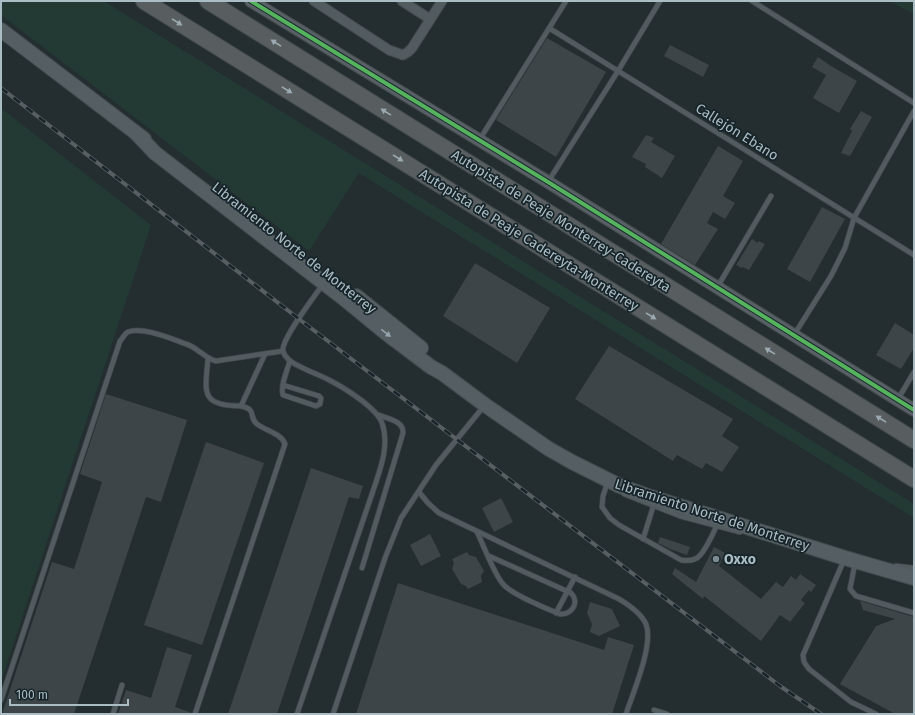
<svg xmlns="http://www.w3.org/2000/svg" width="915" height="715" font-family="'Fira Sans',sans-serif">
<style>
.green{fill:#233933}
.building{fill:#3d4548}
.lines{fill:none;stroke-linecap:round;stroke-linejoin:round}
.lane-casing{stroke:#42484b;stroke-width:6}
.street-casing{stroke:#42484b;stroke-width:11}
.secondary-casing{stroke:#42484b;stroke-width:14}
.primary-casing{stroke:#414a4d;stroke-width:16}
.highway-casing{stroke:#40494d;stroke-width:18}
.lane{stroke:#525c60;stroke-width:4.5}
.street{stroke:#525c60;stroke-width:9}
.secondary{stroke:#576064;stroke-width:12}
.primary{stroke:#555e62;stroke-width:14}
.highway{stroke:#585e5f;stroke-width:16}
.rail-casing{stroke:#575f62;stroke-width:4}
.rail{stroke:#17252b;stroke-width:2.5;stroke-dasharray:8;stroke-linecap:butt}
.cycleway-casing{stroke:#17252b;stroke-width:6}
.cycleway{stroke:#56b35d;stroke-width:4}
.oneway{fill:#9aaab0}
.oneway2{fill:#96a5ac}
.poi-dot{fill:#7c8b90;stroke:#17252b;stroke-width:1.5}
.labels{text-anchor:middle;dominant-baseline:central;stroke-width:3.5;stroke-linejoin:round;paint-order:stroke}
.street-label{font-size:14px;fill:#abbdc4;stroke:#17252b}
.poi-label{font-size:14px;font-weight:bold;fill:#abbdc4;stroke:#17252b;text-anchor:start}
</style>
<rect width="100%" height="100%" fill="#242d30"/>
<g class="green">
<path d="M1 1H104L914 504V518L359 173 309 251 1 15Z"/>
<path d="M889 1H914V14Z"/>
<path d="M1 108 151 225 1 682Z"/>
</g>
<g class="building">
<path d="M547 38 606 72 556 157 496 120Z"/>
<path d="M670 45 709 65 703 77 664 56Z"/>
<path d="M818 57 831 66 857 81 839 113 813 98 826 75 812 67Z"/>
<path d="M861 111 872 117 850 156 841 153 852 131 850 129Z"/>
<path d="M646 135 654 138 651 142 675 156 662 178 645 167 646 164 632 157Z"/>
<path d="M718 146 743 161 723 196 735 203 725 219 713 212 707 223 718 229 695 265 661 244Z"/>
<path d="M822 207 845 219 810 282 787 269Z"/>
<path d="M752 239 758 243 759 241 765 244 749 270 743 267 742 268 736 265Z"/>
<path d="M475 263 550 308 517 363 443 316Z"/>
<path d="M895 323 914 335V348L901 369 876 355Z"/>
<path d="M609 346 733 419 722 436 739 447 722 472 706 463 702 469 677 455 673 461 575 399Z"/>
<path d="M106 394 187 420 161 502 146 497 74 714H2L52 562 74 569 102 482 80 474Z"/>
<path d="M206 442 264 463 202 645 144 625Z"/>
<path d="M311 468 363 486 359 499 349 497 277 714H228Z"/>
<path d="M501 498 513 522 494 532 482 508Z"/>
<path d="M430 534 441 556 421 566 410 545Z"/>
<path d="M660 537 690 547 687 555 670 549 658 543Z"/>
<path d="M714 547 725 553 719 566 761 599 776 582 783 587 791 576 796 580 800 574 816 585 811 592 809 590 801 600 805 603 790 622 780 615 761 641 704 596 703 599 672 574 675 568 696 582Z"/>
<path d="M467 552 469 555 476 557 484 571 481 576 482 582 468 589 466 586 461 584 452 569 454 563 452 559Z"/>
<path d="M398 583 604 650 608 637 634 645 612 714H356Z"/>
<path d="M860 601 914 617V714H895L840 684 876 626 895 619 863 610Z"/>
<path d="M590 602 612 609 620 626 599 636 590 632 592 624 587 613Z"/>
<path d="M167 647 192 655 175 707 192 713 191 714H118L126 690 151 698Z"/>
</g>
<g class="lines">
<defs>
<g id="lane">
<path d="M752 1 914 103"/>
<path d="M549 28 914 255"/>
<path d="M480 139 566 1"/>
<path d="M548 182 618 71 660 1"/>
<path d="M718 286 771 196"/>
<path d="M794 335 831 276 845 248 854 218 914 111"/>
<path d="M208 359C205 392 200 406 241 406L265 354"/>
<path d="M283 385 319 396 321 398 320 404 316 406 283 395C280 387 287 370 290 361"/>
<path d="M898 399 914 372"/>
<path d="M608 481 603 496 602 507 610 518 619 525 681 560C687 561 692 561 697 558 705 553 713 533 717 525"/>
<path d="M419 492 428 503 439 513 619 599C629 605 641 613 646 624 654 644 633 693 626 714"/>
<path d="M624 494 680 516 740 532"/>
<path d="M477 532C484 546 494 574 503 584 511 594 547 609 560 614 572 615 580 602 571 593L489 556"/>
<path d="M643 539 654 504"/>
<path d="M844 560 803 655 804 662 809 669 851 702 876 714"/>
<path d="M855 563 850 589 856 596 914 613"/>
<path d="M896 566 914 568"/>
<path d="M362 568 403 433C404 421 388 419 379 415"/>
<path d="M556 613 575 577"/>
<path d="M1 700 120 341C123 338 125 333 128 332 142 326 172 339 186 344 197 347 204 358 216 361L283 351"/>
<path d="M654 710 667 714"/>
<path d="M113 714 122 685"/>
<path d="M195 714 285 444C281 433 266 431 257 424 248 417 258 410 241 406"/>
<path d="M297 714 373 491C380 470 390 445 382 423 377 408 343 387 329 380 320 375 310 372 301 367 294 364 285 359 283 351 281 339 315 296 323 284"/>
<path d="M333 714 385 558 401 518 436 465 484 406"/>
</g>
<g id="street">
<path d="M314 1 389 50 403 55 408 52 412 48 442 1"/>
<path d="M402 1 430 19"/>
</g>
<path id="secondary" d="M251 1 548 182 914 410"/>
<g id="primary">
<path d="M1 30 144 139"/>
<path d="M137 134 155 153 347 301 386 333 431 367 442 373 485 405 549 449 572 462 620 486 651 497 845 558 914 578"/>
<path d="M356 296 421 348"/>
</g>
<g id="highway">
<path d="M144 1 914 479"/>
<path d="M208 1 914 440"/>
</g>
</defs>
<use href="#lane" class="lane-casing"/>
<use href="#street" class="street-casing"/>
<use href="#secondary" class="secondary-casing"/>
<use href="#primary" class="primary-casing"/>
<use href="#highway" class="highway-casing"/>
<use href="#lane" class="lane"/>
<use href="#street" class="street"/>
<use href="#secondary" class="secondary"/>
<use href="#primary" class="primary"/>
<use href="#highway" class="highway"/>
<defs>
<path id="rail" d="M1 88 299 319 780 686 821 714"/>
</defs>
<use href="#rail" class="rail-casing"/>
<use href="#rail" class="rail"/>
<defs>
<path id="cycleway" d="M251 1 548 182 914 410"/>
</defs>
<use href="#cycleway" class="cycleway-casing"/>
<use href="#cycleway" class="cycleway"/>
</g>
<defs><path id="oneway-solid" d="M-6-.8H1V-3.2L6.5 0L1 3.2V.8H-6Z"/></defs>
<g class="oneway">
<use href="#oneway-solid" transform="translate(177 22) rotate(32)"/>
<use href="#oneway-solid" transform="translate(276 43) rotate(-148)"/>
<use href="#oneway-solid" transform="translate(287 90) rotate(31)"/>
<use href="#oneway-solid" transform="translate(386 112) rotate(-148)"/>
<use href="#oneway-solid" transform="translate(398 158) rotate(32)"/>
<use href="#oneway-solid" transform="translate(651 316) rotate(32)"/>
<use href="#oneway-solid" transform="translate(770 351) rotate(-148)"/>
<use href="#oneway-solid" transform="translate(881 419) rotate(-148)"/>
</g>
<use class="oneway2" href="#oneway-solid" transform="translate(386 333) rotate(38)"/>
<circle class="poi-dot" cx="716" cy="559" r="4"/>
<g class="labels">
<g class="street-label">
<text transform="translate(737 132) rotate(32)">Callejón Ebano</text>
<text transform="translate(561 221) rotate(32)">Autopista de Peaje Monterrey-Cadereyta</text>
<text transform="translate(529 240) rotate(32)">Autopista de Peaje Cadereyta-Monterrey</text>
<text transform="translate(294 248) rotate(38)">Libramiento Norte de Monterrey</text>
<text transform="translate(712 515) rotate(18)">Libramiento Norte de Monterrey</text>
</g>
<g class="poi-label">
<text x="724" y="559">Oxxo</text>
</g>
</g>
<rect width="915" height="715" fill="none" stroke="#abbdc4" stroke-width="4"/>
<path d="M10 699v6h118v-6" fill="none" stroke="#abbdc4" stroke-width="2"/>
<text x="16" y="699" font-size="12" fill="#abbdc4" stroke="#17252b" stroke-width="3" paint-order="stroke">100 m</text>
</svg>
